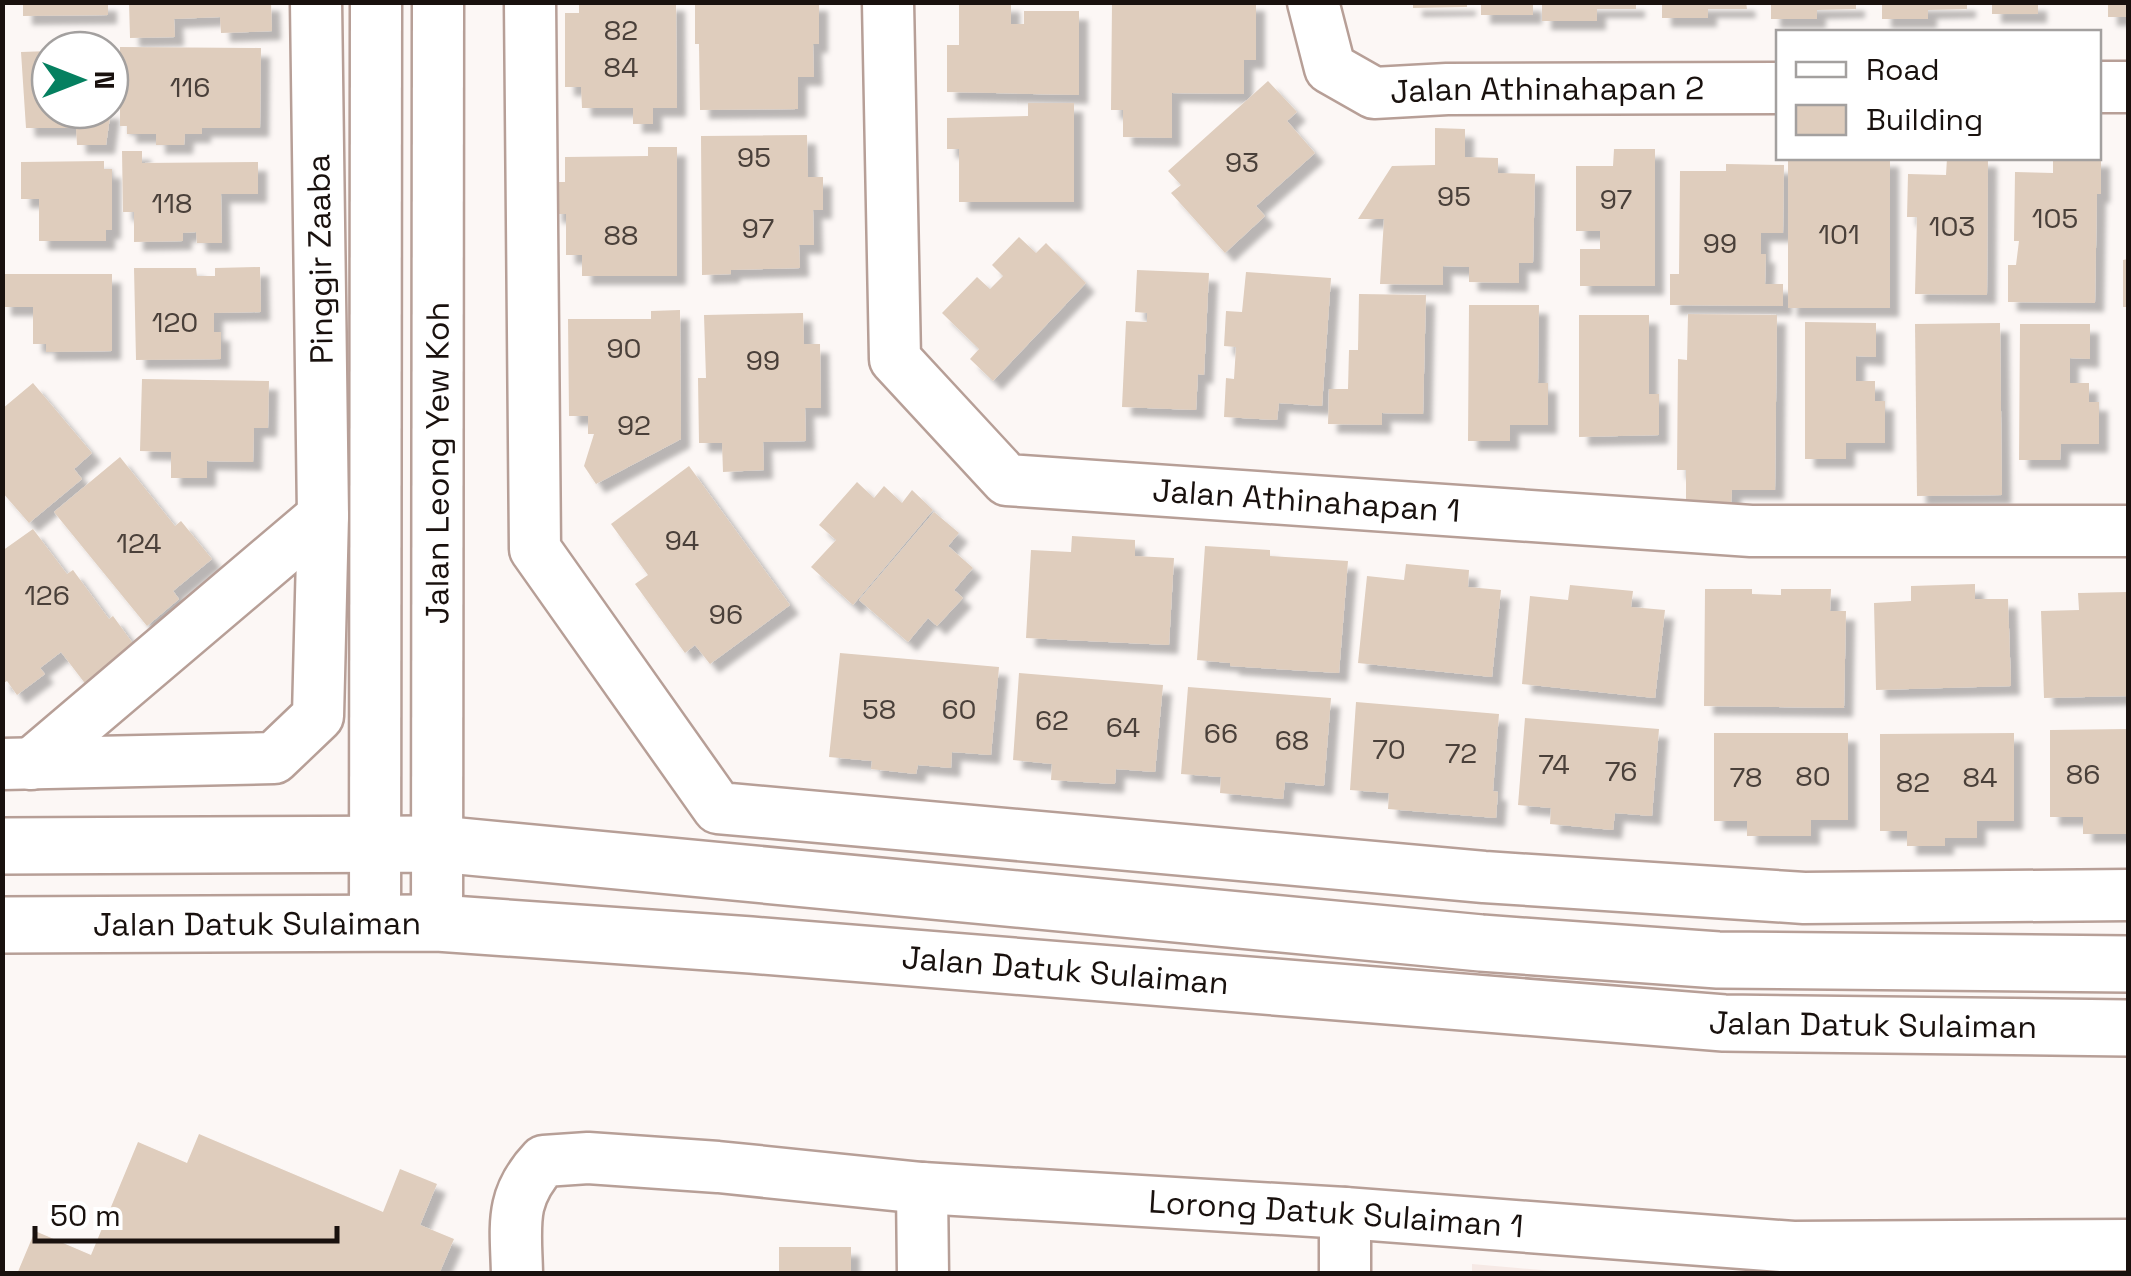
<svg xmlns="http://www.w3.org/2000/svg" width="2131" height="1276" font-family="'Space Grotesk',sans-serif">
<style>
.built{fill:#f6e9e5}
.building{fill:#dfcdbd;filter:url(#shadow)}
.lines{fill:none;stroke-linecap:round;stroke-linejoin:round}
.minor-casing{stroke:#b79f97;stroke-width:55}
.major-casing{stroke:#b79f97;stroke-width:60}
.minor{stroke:#fff;stroke-width:50}
.major{stroke:#fff;stroke-width:55}
.labels{text-anchor:middle;dominant-baseline:central;stroke-width:8;stroke-linejoin:round;paint-order:stroke}
.number-label{font-size:28px;fill:#4a403a}
.street-label{font-size:32px;fill:#19110e;stroke:#fff}
</style>
<defs>
<filter id="shadow"><feDropShadow dx="9" dy="9" stdDeviation="2.5" flood-color="#0004"/></filter>
</defs>
<rect width="100%" height="100%" fill="#fcf7f5"/>
<path class="built" d="M1472 1264 1577 1273H1472Z"/>
<g class="building">
<path d="M23 2H108V15L23 16Z"/>
<path d="M129 2H271L272 31 221 33 220 17 174 19 175 37 130 38Z"/>
<path d="M579 2H676L677 108H653V124H633V108H582L581 87H565V13H579Z"/>
<path d="M695 2H819V44H813L814 77H798V109L700 110 699 44H695Z"/>
<path d="M1112 2H1256V60H1244V94L1172 93V138L1123 137V110H1111Z"/>
<path d="M1413 2H1467V7L1413 8Z"/>
<rect x="1481" y="2" width="52" height="13"/>
<path d="M1542 2H1636V9H1597V21H1542Z"/>
<path d="M1662 2H1746L1747 9H1708V18H1662Z"/>
<path d="M1771 2H1856V9L1817 10V19H1771Z"/>
<path d="M1882 2H1967V9L1928 10V19H1882Z"/>
<rect x="1992" y="2" width="46" height="12"/>
<rect x="2108" y="2" width="20" height="15"/>
<path d="M1011 3V24H1024V11H1079V95L947 92V45H959V4Z"/>
<path d="M120 47 261 48 260 128H202V134H185L184 145H156V134H127V126H120Z"/>
<path d="M50 51V110H111L106 145H77L76 128H26L21 52Z"/>
<path d="M1268 81 1297 112 1287 121 1315 153 1256 206 1265 216 1225 253 1171 193 1181 185 1168 171Z"/>
<path d="M1028 103H1074V202H959V149H947V118L1028 116Z"/>
<path d="M1435 128 1465 129V157L1498 158V173L1535 174 1533 263H1519V283L1469 282V267L1443 266V285L1380 284 1384 219H1358L1392 166 1435 165Z"/>
<path d="M807 135 808 177H823V210H813L814 245H799L800 268 731 270V274L702 275 701 136Z"/>
<path d="M648 147H677V276H582V255H566V214H553V182H565V157L648 156Z"/>
<path d="M1614 149H1655V286H1580V249H1600V231H1576V166H1613Z"/>
<path d="M122 151H142V163L258 162V194H221L222 243H197L196 232 183 233V241L134 242V212H123Z"/>
<path d="M1834 158H1890V308H1788V159Z"/>
<path d="M1947 158H1988L1987 295 1915 294 1917 217H1907L1908 174 1946 175Z"/>
<path d="M2053 158H2101V194H2097L2095 303 2008 302V265H2016L2019 241H2014L2015 172 2053 173Z"/>
<path d="M104 161V169H112V230H106V241H39V199H21V162Z"/>
<path d="M1726 164 1784 165 1783 233H1761V254H1766L1765 284H1783V306L1670 305V274H1679L1680 171H1726Z"/>
<path d="M1019 237 1036 253 1046 243 1086 283 993 381 970 359 979 349 942 313 977 277 990 289 1003 276 992 265Z"/>
<path d="M2128 259V307H2123V260Z"/>
<path d="M260 267 261 312 214 313V332H221V359L136 360 134 268H196L197 276H215V268Z"/>
<path d="M1137 270 1209 273 1204 375 1198 374 1196 410 1122 407 1126 321 1147 322V313L1135 312Z"/>
<path d="M1246 272 1331 278 1322 406 1279 403 1277 420 1224 417 1226 378 1234 379 1236 347 1224 346 1226 311 1242 312Z"/>
<path d="M2 274H112V351L46 352V344H33V307H2Z"/>
<path d="M1359 294 1426 295 1423 414 1382 413V425L1328 424 1329 389H1348L1349 350H1358Z"/>
<path d="M1469 305H1539L1538 383H1548V425H1510V441H1468Z"/>
<path d="M680 310 681 439 596 484 584 466 594 434H588V416H569L568 319H651V311Z"/>
<path d="M803 313 804 344H820L821 408H805L806 441 763 442 764 470 723 472 722 443H699L698 378H706L704 315Z"/>
<path d="M1688 314 1777 315 1775 490H1732L1731 504H1686V470H1677L1678 359 1687 360Z"/>
<path d="M1579 315H1649V394H1659V435L1579 437Z"/>
<path d="M1805 322 1876 323V357L1856 356V381H1875V401H1885V443H1846V459H1805Z"/>
<path d="M2000 323 2002 495 1917 496 1915 324Z"/>
<path d="M2020 324H2090V359L2070 358V383H2089V402H2099V444H2061L2060 460H2019Z"/>
<path d="M142 379 269 381 268 428H254L253 462 207 461V478H171V452L140 451Z"/>
<path d="M33 383 92 453 74 469 82 479 29 523 2 492V409Z"/>
<path d="M120 457 175 526 181 521 212 559 173 591 179 599 147 626 54 512Z"/>
<path d="M689 466 790 605 710 664 695 645 685 653 635 584 648 575 611 524Z"/>
<path d="M857 482 874 498 884 486 902 503 912 490 933 510 853 605 811 567 836 540 819 525Z"/>
<path d="M934 512 959 533 948 546 973 568 954 590 963 598 937 626 928 618 908 642 859 600Z"/>
<path d="M33 529 67 574 73 570 109 619 113 616 137 649 87 686 61 652 40 668 45 674 17 695 7 681 2 684V551Z"/>
<path d="M1072 536 1135 540V556L1174 558 1169 645 1026 638 1031 550 1071 552Z"/>
<path d="M1205 546 1270 550V556L1348 561 1339 673 1230 666V663L1197 660Z"/>
<path d="M1406 564 1469 570 1468 587 1501 590 1492 677 1358 663 1367 576 1404 580Z"/>
<path d="M1975 584V599H2008L2011 686 1876 690 1874 603 1911 601V586Z"/>
<path d="M1570 585 1633 591 1631 607 1665 610 1655 698 1522 684 1530 596 1568 600Z"/>
<path d="M1705 589H1752V594L1781 595V589H1831L1830 611H1846L1844 708 1704 706Z"/>
<path d="M2128 592V696L2044 698 2041 611 2079 610 2078 593Z"/>
<path d="M840 653 999 667 991 755 952 752 951 768 918 765 916 774 871 769 872 761 829 757Z"/>
<path d="M1019 673 1163 685 1155 772 1116 769 1115 784 1051 780 1052 764 1013 760Z"/>
<path d="M1188 687 1331 698 1324 786 1285 782 1283 799 1220 793 1221 777 1181 774Z"/>
<path d="M1356 702 1499 714 1493 791 1498 792 1496 818 1388 809 1389 793 1350 790Z"/>
<path d="M1525 718 1659 729 1652 816 1615 813 1613 830 1550 824 1551 808 1518 805Z"/>
<path d="M2128 729V834H2083V817H2050V730Z"/>
<path d="M1714 733H1848V820H1811V836H1747V821H1714Z"/>
<path d="M2014 733V821H1977V838H1945V846H1907V831H1880V734Z"/>
<path d="M199 1134 383 1212 400 1169 437 1184 420 1225 454 1239 439 1274H17L35 1231 91 1255 138 1142 187 1163Z"/>
<rect x="779" y="1247" width="72" height="27"/>
</g>
<g class="lines">
<defs>
<g id="minor">
<path d="M530 2 535 549 718 808 1484 877 1804 898 2128 895"/>
<path id="s1" d="M888 2 895 359 1007 480 1751 531H2128"/>
<path id="s2" d="M1313 2 1330 68 1374 93 1447 89 1778 88"/>
<path d="M2098 87H2128"/>
<path d="M2 764 274 758 318 716 323 516 316 2"/>
<path d="M31 764 323 516"/>
<path d="M375 921 376 2"/>
<path id="s3" d="M437 923 438 2"/>
<path d="M922 1188 923 1274"/>
<path id="s4" d="M517 1274C516 1226 509 1198 544 1161L588 1158 718 1167 922 1188 1345 1213 1793 1247 2128 1245"/>
<path d="M1345 1274V1213"/>
</g>
<g id="major">
<path d="M2 846 438 844 1481 943 1718 960 2128 964"/>
<path id="s5" d="M2 925 437 923 751 945 1724 1023 2128 1028"/>
</g>
</defs>
<use href="#minor" class="minor-casing"/>
<use href="#major" class="major-casing"/>
<use href="#minor" class="minor"/>
<use href="#major" class="major"/>
</g>
<g class="labels">
<g class="number-label">
<text x="621" y="30">82</text>
<text x="621" y="67">84</text>
<text x="190" y="87">116</text>
<text x="754" y="157">95</text>
<text x="1242" y="162">93</text>
<text x="1454" y="196">95</text>
<text x="1616" y="199">97</text>
<text x="172" y="203">118</text>
<text x="2055" y="218">105</text>
<text x="1952" y="226">103</text>
<text x="758" y="228">97</text>
<text x="1839" y="234">101</text>
<text x="621" y="235">88</text>
<text x="1720" y="243">99</text>
<text x="175" y="322">120</text>
<text x="624" y="348">90</text>
<text x="763" y="360">99</text>
<text x="634" y="425">92</text>
<text x="682" y="540">94</text>
<text x="139" y="543">124</text>
<text x="47" y="595">126</text>
<text x="726" y="614">96</text>
<text x="879" y="709">58</text>
<text x="959" y="709">60</text>
<text x="1052" y="720">62</text>
<text x="1123" y="727">64</text>
<text x="1221" y="733">66</text>
<text x="1292" y="740">68</text>
<text x="1389" y="749">70</text>
<text x="1461" y="753">72</text>
<text x="1554" y="764">74</text>
<text x="1621" y="771">76</text>
<text x="2083" y="774">86</text>
<text x="1813" y="776">80</text>
<text x="1746" y="777">78</text>
<text x="1980" y="777">84</text>
<text x="1913" y="782">82</text>
</g>
<g class="street-label">
<text stroke="none"><textPath href="#s2" startOffset="292">Jalan Athinahapan 2</textPath></text>
<text transform="translate(320 259) rotate(-91)">Pinggir Zaaba</text>
<text stroke="none"><textPath href="#s3" startOffset="460">Jalan Leong Yew Koh</textPath></text>
<text stroke="none"><textPath href="#s1" startOffset="822">Jalan Athinahapan 1</textPath></text>
<text stroke="none"><textPath href="#s5" startOffset="255">Jalan Datuk Sulaiman</textPath></text>
<text stroke="none"><textPath href="#s5" startOffset="1065">Jalan Datuk Sulaiman</textPath></text>
<text stroke="none"><textPath href="#s5" startOffset="1875">Jalan Datuk Sulaiman</textPath></text>
<text stroke="none"><textPath href="#s4" startOffset="915">Lorong Datuk Sulaiman 1</textPath></text>
</g>
</g>
<rect width="2131" height="1276" fill="none" stroke="#19110e" stroke-width="10"/>
<rect x="1776" y="30" width="325" height="130" fill="#ffffff" stroke="#a3a09f" stroke-width="2.5"/>
<rect x="1796" y="62" width="50" height="15" fill="#ffffff" stroke="#a3a09f" stroke-width="2.5"/>
<text x="1866" y="80" font-size="30" fill="#19110e">Road</text>
<rect x="1796" y="105" width="50" height="30" fill="#dfcdbd" stroke="#a3a09f" stroke-width="2.5"/>
<text x="1866" y="130" font-size="30" fill="#19110e">Building</text>
<g transform="translate(80 80) rotate(90)"><circle r="48" fill="#ffffff" stroke="#a3a09f" stroke-width="2.5"/>
<path d="M0-8L18 38L0 25L-18 38Z" fill="#058060"/>
<text y="-15" font-size="28" font-weight="bold" text-anchor="middle" fill="#19110e">N</text>
</g>
<path d="M35 1226v15h302v-15" fill="none" stroke="#19110e" stroke-width="5"/>
<text x="50" y="1226" font-size="30" fill="#19110e" stroke="#ffffff" stroke-width="8" paint-order="stroke">50 m</text>
</svg>
